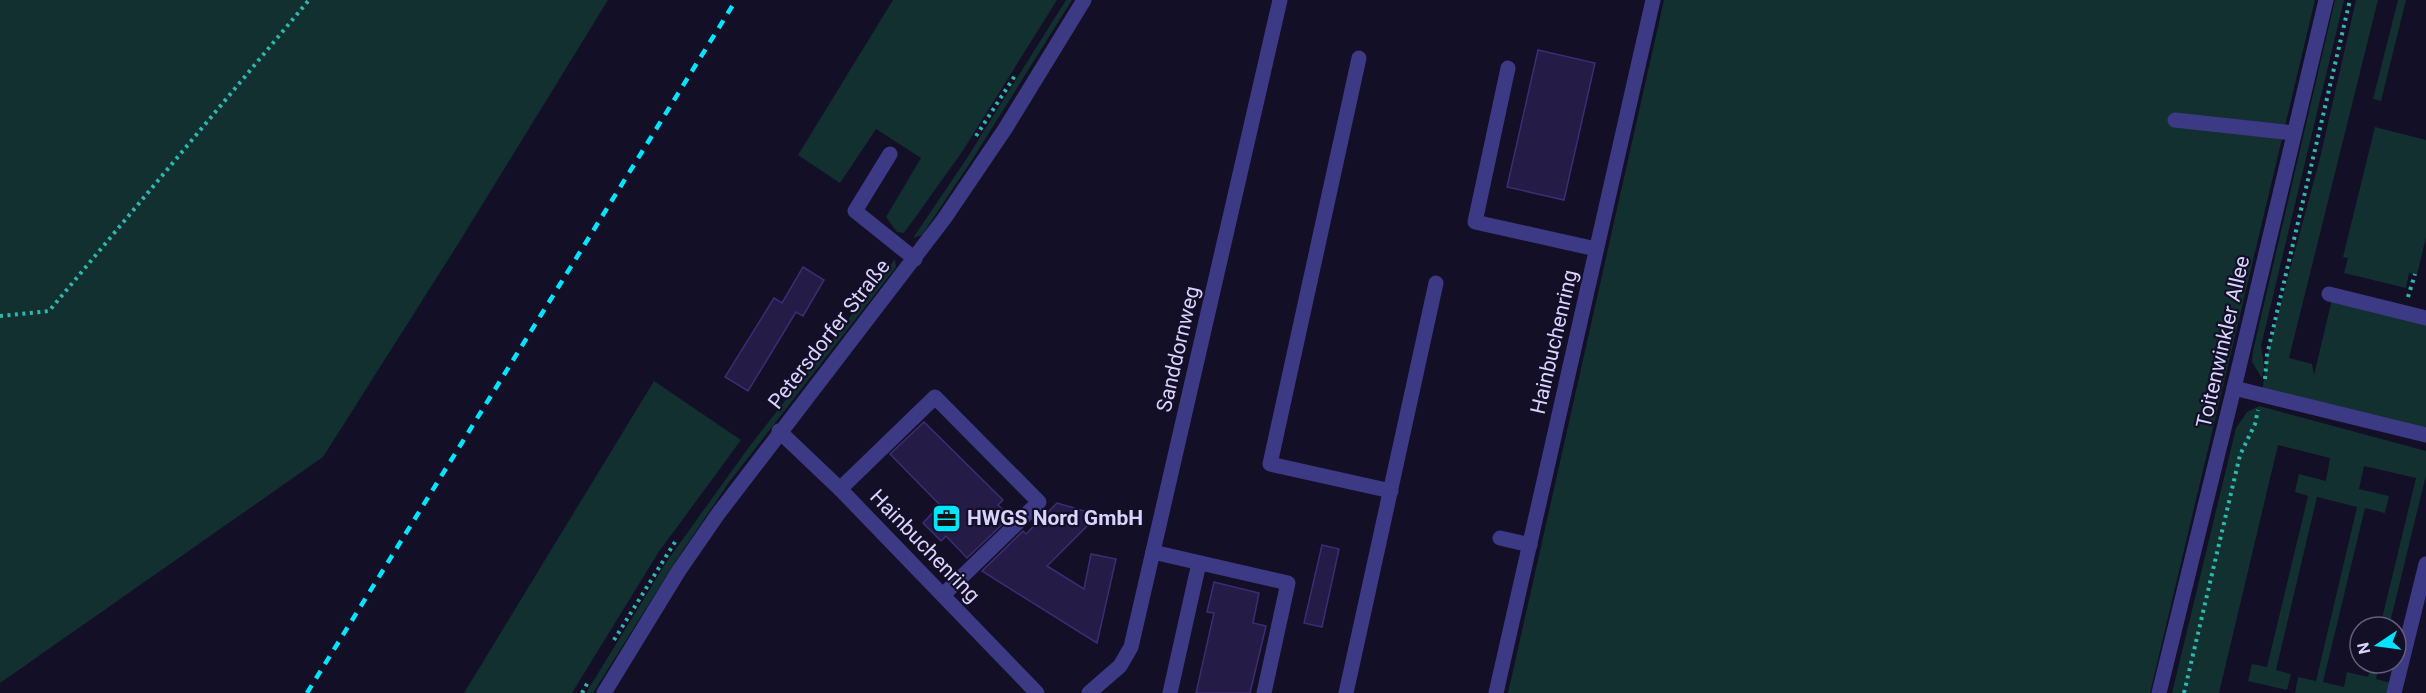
<svg xmlns="http://www.w3.org/2000/svg" width="2426" height="693" font-family="Roboto,sans-serif">
<style>
.green{fill:#12302f}
.building{fill:#241b47;stroke:#3b2d73;stroke-width:1.5}
.lines{fill:none;stroke-linecap:round;stroke-linejoin:round}
.path{stroke:#2fb8b0;stroke-width:4;stroke-dasharray:3 4.5;stroke-linecap:butt}
.minor{stroke:#3d3a85;stroke-width:15}
.rail{stroke:#00e5ff;stroke-width:4.5;stroke-dasharray:9 8;stroke-linecap:butt}
.labels{text-anchor:middle;dominant-baseline:central;stroke-width:4.5;stroke-linejoin:round;paint-order:stroke}
.street-label{font-size:21px;fill:#d9d4ff;stroke:#130f26}
.poi-label{font-size:21px;font-weight:bold;fill:#d9d4ff;stroke:#130f26;text-anchor:start}
</style>
<rect width="100%" height="100%" fill="#130f26"/>
<g class="green">
<path d="M0 0H608L458 244 323 457 0 683Z"/>
<path d="M893 0H1057L962 152 904 233 897 232 886 217 921 158 876 129 840 183 798 155Z"/>
<path d="M1066 0H1072L972 160 922 235 913 238 967 158Z"/>
<path d="M1664 0H2315L2150 693H1508Z"/>
<path d="M2335 0H2344L2261 346 2264 367 2262 378 2252 362 2253 351Z"/>
<path d="M2356 0H2378L2289 358 2312 364 2314 375 2332 299 2426 322V435L2262 394 2267 355 2320 158Z"/>
<path d="M2398 0H2406L2381 101 2373 99Z"/>
<path d="M2375 127 2426 140V237L2417 275 2409 273 2406 288 2344 273 2348 258 2343 257Z"/>
<path d="M895 259 896 267 730 481 677 559 593 693H586L667 561 749 447Z"/>
<path d="M654 381 741 440 658 553 572 693H464Z"/>
<path d="M2259 406 2426 451V475L2389 627H2380L2416 478 2364 466 2359 489 2389 496 2385 513 2365 508 2323 682 2344 687 2347 672 2368 677 2372 663H2380L2376 679 2396 684 2394 693H2295L2298 677 2316 681 2357 507 2317 497 2276 670 2291 674 2287 690 2248 681 2252 664 2267 667 2308 496 2295 492 2299 474 2326 481 2330 458 2278 445 2219 693H2172L2236 428 2247 412Z"/>
</g>
<g class="building">
<path d="M1538 50 1595 63 1564 200 1507 187Z"/>
<path d="M803 267 824 280 803 316 796 312 748 391 725 377 774 298 782 303Z"/>
<path d="M924 422 1003 500 998 505 1010 517 967 558 946 536 941 541 923 523 940 505 890 454Z"/>
<path d="M1057 503 1098 515 1047 566 1084 589 1091 554 1116 559 1097 643 982 571 1023 531 1026 534Z"/>
<path d="M1322 545 1339 549 1322 627 1304 623Z"/>
<path d="M1214 582 1259 593 1253 623 1266 626 1250 693H1196L1214 613 1207 612Z"/>
</g>
<g class="lines">
<g class="path">
<path d="M976 136 1016 74"/>
<path d="M2408 297 2415 274"/>
<path d="M0 316 49 311 309 0"/>
<path d="M2265 379 2267 355 2350 0"/>
<path d="M614 640 675 542"/>
<path d="M582 693 588 682"/>
<path d="M2184 693 2240 455 2255 424 2258 410"/>
</g>
<g class="minor">
<path d="M1359 58 1270 464 1391 491"/>
<path d="M1508 68 1475 222 1596 249"/>
<path d="M2175 120 2294 133"/>
<path d="M890 154 855 211 915 259"/>
<path d="M2329 294 2426 318"/>
<path d="M2234 388 2426 435"/>
<path d="M779 431 840 489 1037 693"/>
<path d="M840 489 935 397 1039 502 943 595"/>
<path d="M1500 538 1530 545"/>
<path d="M1153 552 1288 583 1264 693"/>
<path d="M604 693 678 572 718 514 944 219 1005 129 1084 0"/>
<path d="M1089 693 1120 666 1131 647 1280 0"/>
<path d="M1170 693 1199 563"/>
<path d="M1346 693 1436 283"/>
<path d="M1496 693 1653 0"/>
<path d="M2159 693 2234 388 2326 0"/>
<path d="M2394 693 2426 564"/>
</g>
<path class="rail" d="M307 693 736 0"/>
</g>
<defs>
<symbol id="office-square" viewBox="-11 -11 22 22"><rect x="-9" y="-9" width="18" height="18" rx="4" fill="#00e5ff" stroke="#130f26"/><path d="M-6-3h4V-5.5h4V-3h4V5H-6ZM-1-4.5V-3h2v-1.5ZM-6 0V1H6V0Z" fill="#111"/></symbol>
</defs>
<g fill-rule="evenodd">
<use href="#office-square" x="930" y="502" width="33" height="33"/>
</g>
<g class="labels">
<g class="street-label">
<text transform="translate(829 334) rotate(-52)">Petersdorfer Straße</text>
<text transform="translate(1554 342) rotate(-77)">Hainbuchenring</text>
<text transform="translate(2223 342) rotate(-77)">Toitenwinkler Allee</text>
<text transform="translate(1178 349) rotate(-77)">Sanddornweg</text>
<text transform="translate(925 546) rotate(46)">Hainbuchenring</text>
</g>
<g class="poi-label">
<text x="967" y="518">HWGS Nord GmbH</text>
</g>
</g>
<g transform="translate(2378 645) rotate(257)"><circle r="28" fill="#130f26" stroke="#625e7d" stroke-width="1.5"/>
<path d="M0-4.5L10 22L0 15L-10 22Z" fill="#00e5ff"/>
<text y="-9" font-size="16" font-weight="bold" text-anchor="middle" fill="#d9d4ff">N</text>
</g>
</svg>
